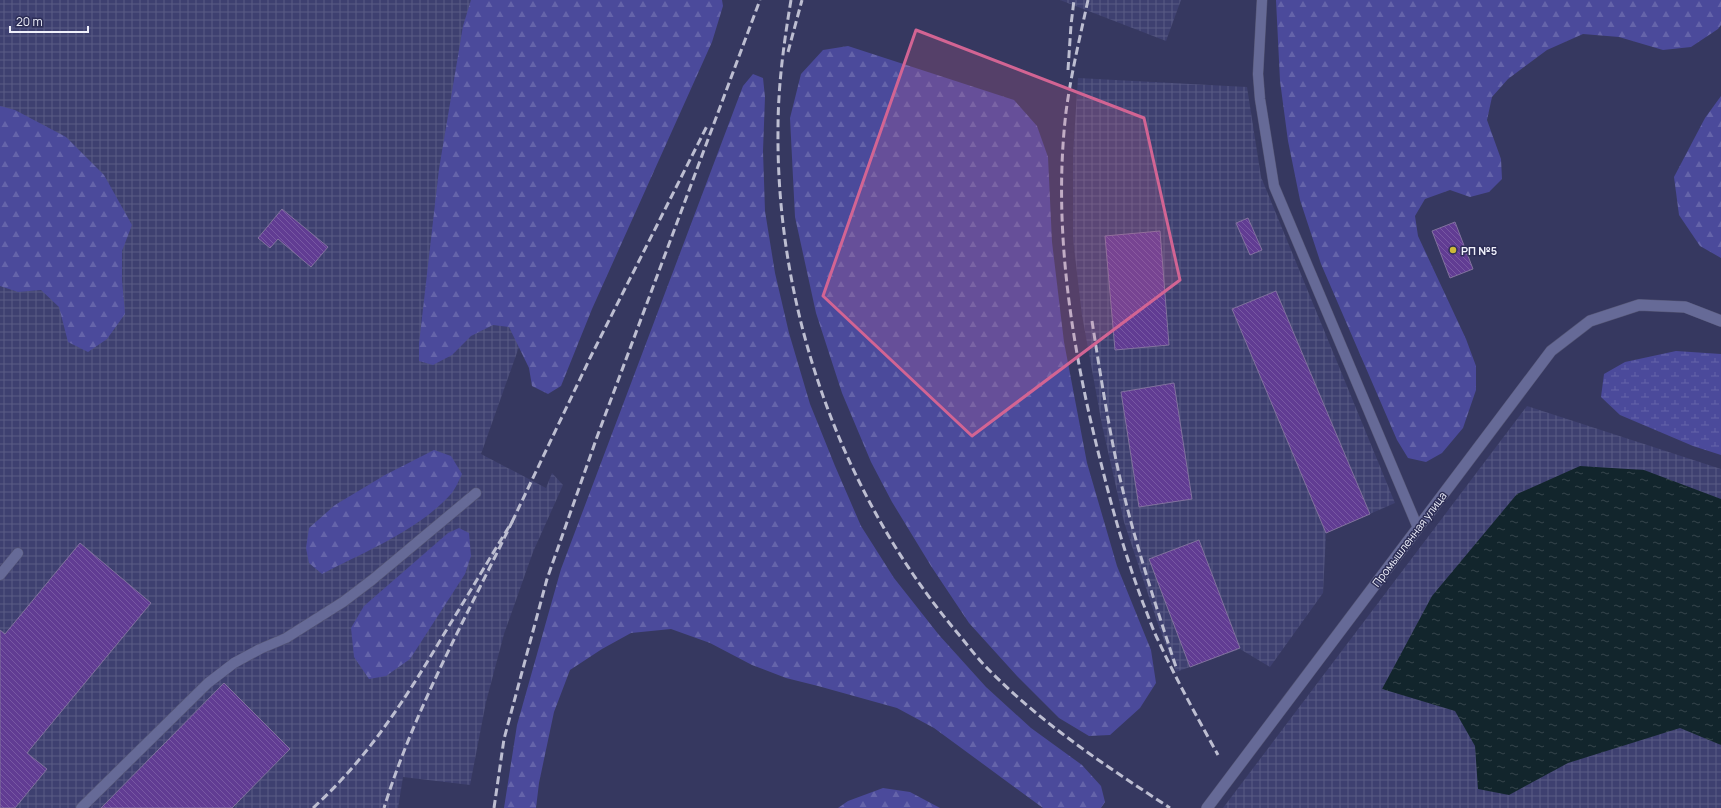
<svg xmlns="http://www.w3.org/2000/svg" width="1721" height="808" font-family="Manrope,sans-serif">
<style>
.industrial{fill:url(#industrial-grid)}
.forest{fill:url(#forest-firs)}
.wetland{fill:url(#wetland-marsh)}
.water{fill:url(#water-ripples)}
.building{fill:url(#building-back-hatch);stroke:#81729e}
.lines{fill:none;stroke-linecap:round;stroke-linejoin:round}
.service-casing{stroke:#545574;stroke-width:11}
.minor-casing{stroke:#545574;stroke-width:12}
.service{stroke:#666a97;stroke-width:10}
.minor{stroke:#666a97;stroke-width:11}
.rail{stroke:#bdbed1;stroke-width:3;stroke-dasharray:8 4;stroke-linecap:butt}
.marked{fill:#d26493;fill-opacity:0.2;stroke:#d26493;stroke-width:3;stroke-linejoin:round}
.poi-dot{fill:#cdb938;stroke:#2c2d55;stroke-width:1.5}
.labels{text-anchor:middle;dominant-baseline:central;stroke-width:3;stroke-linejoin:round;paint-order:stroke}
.poi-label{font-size:11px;font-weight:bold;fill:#eff0fb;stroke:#2c2d55;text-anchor:start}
.street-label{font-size:11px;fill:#eff0fb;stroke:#2c2d55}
</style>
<defs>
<pattern id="industrial-grid" width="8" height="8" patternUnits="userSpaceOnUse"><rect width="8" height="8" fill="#3e4070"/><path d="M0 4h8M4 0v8" fill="none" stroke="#5a5c85"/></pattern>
<pattern id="forest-firs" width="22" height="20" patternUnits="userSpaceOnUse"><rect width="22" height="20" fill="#4b4a9b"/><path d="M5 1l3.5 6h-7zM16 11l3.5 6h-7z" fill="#6564aa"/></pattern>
<pattern id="wetland-marsh" width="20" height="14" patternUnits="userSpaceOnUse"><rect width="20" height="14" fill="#4b4a9b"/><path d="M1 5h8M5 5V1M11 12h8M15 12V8" fill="none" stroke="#6564aa"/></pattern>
<pattern id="water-ripples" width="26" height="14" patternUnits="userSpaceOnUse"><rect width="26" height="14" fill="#12252c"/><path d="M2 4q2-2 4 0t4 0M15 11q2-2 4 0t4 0" fill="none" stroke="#35454c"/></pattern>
<pattern id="building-back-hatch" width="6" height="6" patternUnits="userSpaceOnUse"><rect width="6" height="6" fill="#613c93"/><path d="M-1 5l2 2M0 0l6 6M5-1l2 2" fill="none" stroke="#7858a3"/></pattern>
</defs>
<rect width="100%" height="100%" fill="#363860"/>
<g class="industrial">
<path d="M0 0H577L634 23 481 454 546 488 552 473 563 485 533 552 504 634 486 702 470 785 403 777 398 808H0Z"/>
<path d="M1060 0H1181L1166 41Z"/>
<path d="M1078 78 1247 87 1261 177 1395 503 1326 533 1323 593 1270 667 1240 649 1176 672 1158 624 1124 522 1102 425 1082 315 1073 239V154Z"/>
<path d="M1527 406 1721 469V808H1223Z"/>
</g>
<g class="forest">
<path d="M471 0H722L723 6 712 42 592 309 561 386 548 394 532 386 529 368 509 327 493 325 471 336 452 355 433 365 419 361V344L439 169 463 26Z"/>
<path d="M1276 0H1721V25L1718 29 1691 47 1663 50 1619 37 1583 34 1547 50 1508 79 1492 97 1487 120 1501 159 1502 179 1489 192 1470 197 1450 190 1425 199 1415 216 1418 236 1466 339 1476 366V390L1463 428 1442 453 1426 462 1408 458 1397 440 1321 264 1300 200 1288 141 1280 81Z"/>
<path d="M848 46 1014 100 1037 126 1048 157 1052 242 1064 342 1087 463 1117 566 1151 650 1156 683 1140 708 1110 735 1089 736 1059 718 1017 676 969 623 931 566 892 502 871 462 842 393 816 313 795 217 790 118 801 74 823 50Z"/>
<path d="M753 74 763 78 765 97 763 151 765 211 775 273 789 333 810 404 835 466 861 526 894 578 939 635 986 687 1031 728 1082 765 1101 786 1105 802 1101 808H1043L934 728 897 708 818 686 786 678 752 665 710 643 671 629 631 633 602 649 570 670 554 712 539 783 536 808H504L517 725 561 569 743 86Z"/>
<path d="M1721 96V258L1700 246 1679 215 1674 177 1705 118Z"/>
<path d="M0 106 15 110 66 137 104 175 132 225 122 251V280L125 314 107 339 88 352 68 342 59 307 41 290 18 292 0 286Z"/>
<path d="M434 450 451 456 462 474C459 480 455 490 450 495 417 531 364 552 322 574L309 563 306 548 309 528 335 505 385 475Z"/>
<path d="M459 528 469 533 471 556 465 574 410 659 386 676 369 679 354 657 351 628 364 606 448 533Z"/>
<path d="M883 788 910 792 940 808H838L848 801Z"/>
</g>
<path class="wetland" d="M1676 351 1721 354V455L1693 446 1620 415 1601 397 1604 374 1625 362Z"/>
<path class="water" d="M1580 466 1644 470 1721 499V745L1680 728 1568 763 1509 795 1478 789 1475 746 1455 711 1382 689 1432 596 1517 494Z"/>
<g class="building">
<path d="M282 209 328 247 311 267 278 239 270 248 258 238Z"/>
<path d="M1248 218 1262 250 1250 255 1236 223Z"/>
<path d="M1455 222 1473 269 1450 278 1432 231Z"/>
<path d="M1160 231 1169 345 1115 350 1105 236Z"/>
<path d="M1276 291 1370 514 1326 533 1232 309Z"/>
<path d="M1174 383 1192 499 1139 507 1121 392Z"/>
<path d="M1199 540 1240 648 1190 667 1149 559Z"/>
<path d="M80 543 151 603 27 753 47 769 15 808H0V630L5 634Z"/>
<path d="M224 683 290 749 232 808H101Z"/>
</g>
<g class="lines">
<defs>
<g id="service">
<path d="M1262 0 1258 74 1260 99 1274 186 1418 528"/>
<path d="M0 575 18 553"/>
<path d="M81 808 208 683 234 663 260 649 286 638 343 602 372 580 476 493"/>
</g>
<path id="minor" d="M1207 808 1551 351 1590 321 1639 305 1685 307 1721 321"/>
</defs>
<use href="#service" class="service-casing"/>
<use href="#minor" class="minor-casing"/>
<use href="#service" class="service"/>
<use href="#minor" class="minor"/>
<g class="rail">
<path d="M791 0C784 42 778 85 778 129 776 311 842 497 960 636 969 647 978 659 988 669 1042 724 1106 766 1170 808"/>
<path d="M1088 0C1080 37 1071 74 1066 112 1052 231 1073 356 1103 471 1114 516 1127 560 1143 603 1148 615 1152 628 1158 640 1176 679 1197 717 1218 755"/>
<path d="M788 52 802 0"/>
<path d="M1068 70 1071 25 1074 0"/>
<path d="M1092 321C1100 372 1108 424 1119 474 1134 540 1155 603 1176 667"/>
<path d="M512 522 590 358 707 126"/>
<path d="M313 808C369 757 406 698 444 634 467 597 489 559 512 522 467 616 415 708 384 808"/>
<path d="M494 808 504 739 547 579 597 437 760 0"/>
</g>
</g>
<path class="marked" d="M916 30 1144 118 1180 280 972 436 823 296Z"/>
<circle class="poi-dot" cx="1453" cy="250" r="4"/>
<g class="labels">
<g class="poi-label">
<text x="1461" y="250">РП №5</text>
</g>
<g class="street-label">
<text transform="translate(1409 539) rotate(-53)">Промышленная улица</text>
</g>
</g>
<path d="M10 26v6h78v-6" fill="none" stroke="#eff0fb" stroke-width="2"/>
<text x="16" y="26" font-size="12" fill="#eff0fb" stroke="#2c2d55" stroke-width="3" paint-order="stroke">20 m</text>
</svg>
